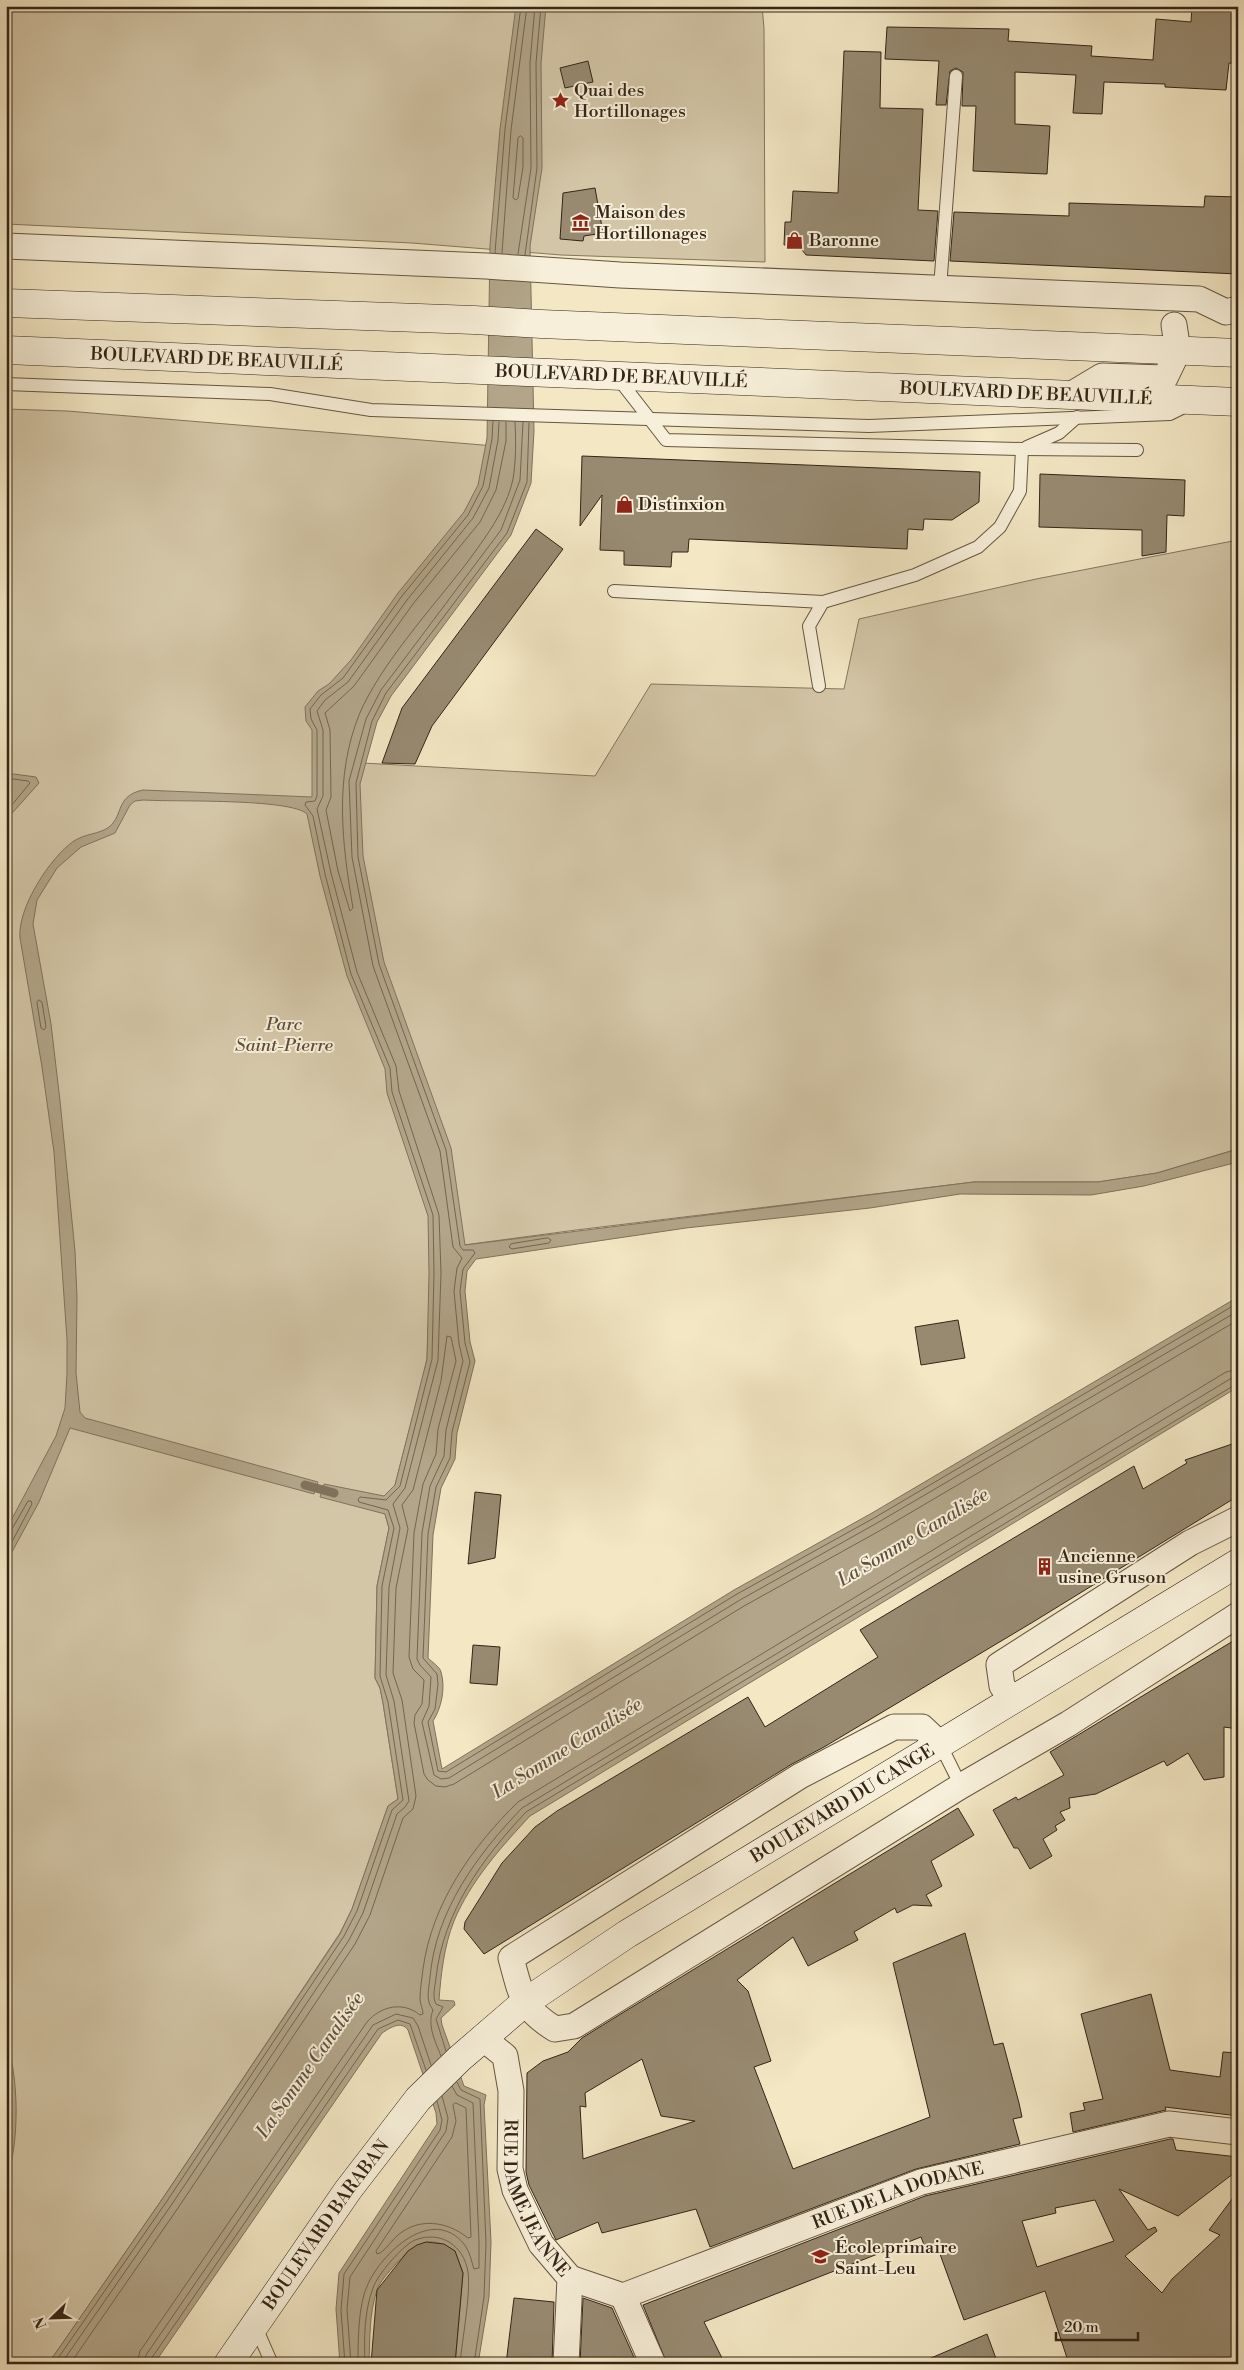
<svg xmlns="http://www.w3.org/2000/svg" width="1244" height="2370" font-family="'Libre Bodoni',serif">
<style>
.green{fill:#d3c6a7;stroke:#84765f}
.water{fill:#b2a589;stroke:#80725b}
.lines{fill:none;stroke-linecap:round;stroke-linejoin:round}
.shore{stroke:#736550;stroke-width:1}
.stream{stroke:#80725b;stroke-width:9}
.building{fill:#978a71;stroke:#342517;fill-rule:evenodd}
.lane-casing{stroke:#645642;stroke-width:14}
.street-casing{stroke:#645642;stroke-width:27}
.secondary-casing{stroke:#342517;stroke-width:29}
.lane{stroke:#f7efd9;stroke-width:12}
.street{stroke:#f7efd9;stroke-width:25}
.secondary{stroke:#f7efd9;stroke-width:28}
.labels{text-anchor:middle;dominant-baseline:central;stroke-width:4;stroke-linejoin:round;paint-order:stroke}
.poi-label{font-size:18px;fill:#342517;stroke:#f7efd9;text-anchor:start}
.street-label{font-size:18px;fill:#342517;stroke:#f7efd9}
.park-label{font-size:18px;font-style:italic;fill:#5c4d3b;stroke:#f7efd9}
.water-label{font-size:19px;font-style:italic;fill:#60523f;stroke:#f7efd9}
</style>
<rect width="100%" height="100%" fill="#f3e7c4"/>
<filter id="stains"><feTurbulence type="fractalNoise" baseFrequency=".004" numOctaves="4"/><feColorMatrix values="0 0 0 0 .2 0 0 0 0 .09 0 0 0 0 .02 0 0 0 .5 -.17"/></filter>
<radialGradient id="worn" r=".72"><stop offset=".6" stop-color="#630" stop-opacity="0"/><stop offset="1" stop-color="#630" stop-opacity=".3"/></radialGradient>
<g class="green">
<path d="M6 6H762L764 28 765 262 561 255 412 243 6 224Z"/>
<path d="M6 409 67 411 495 446 485 503 327 761 595 776 651 684 844 689 859 619 1036 579 1238 540V1157L1234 1150 1157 1173 1098 1182H974L576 1230 464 1245 428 1327 427 1359 423 1377 395 1485 384 1496 385 1514 389 1528 377 1586 375 1678 380 1688 383 1703 398 1799 388 1806 352 1909 340 1933 163 2198 48 2364H6Z"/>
</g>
<g class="water">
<path d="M516 6H546L541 63 542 168 530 246 534 431 531 483 511 535 391 696 377 722 360 784 363 856 384 962 451 1148 465 1245 974 1182H1098L1157 1173 1238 1149V1162L1144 1186 1091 1195 960 1194 870 1208 686 1228 476 1259 467 1271 465 1291 470 1342 475 1361 457 1433 455 1459 441 1488 433 1535 428 1658C432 1662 440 1667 441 1672 446 1688 441 1709 433 1721L442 1769 734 1590 872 1513 1238 1297V1387L530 1816C501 1847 470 1882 454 1921 444 1946 441 1974 439 2000L454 2001 455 2005 441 2018 442 2025 464 2086 486 2095 484 2105 491 2242 489 2297 478 2364H455L463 2273 455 2251C429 2233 414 2244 395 2265 389 2272 380 2281 377 2290 369 2314 370 2339 369 2364H340L336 2309 339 2273 437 2124 436 2113 408 2030C401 2020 390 2028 382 2033L154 2364H48L163 2198 340 1934 352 1909 388 1806 398 1799 383 1703 380 1688 375 1678 377 1586 389 1528 385 1514 320 1497 324 1484 384 1496 395 1485 427 1359 429 1273 428 1216 387 1093 385 1069 347 976 320 876 307 814C290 798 173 802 143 800L135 801 130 805 115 833 81 847 57 868 37 900 33 924 51 1024 60 1101 75 1251 77 1298 76 1373 80 1412 85 1418 318 1482 314 1494 70 1428 39 1502 6 1563V1530L56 1436 65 1408 67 1374V1340L54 1152 42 1067 20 938C17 909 50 857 74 841 84 834 100 834 109 827 124 815 115 796 143 790L312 797V730L306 721 305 707 318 691 329 684 351 660 398 593 464 512 478 485 487 438 490 245 500 129Z"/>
<path d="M6 773 36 777 39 783 6 820Z"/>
<path d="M6 2036C19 2082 20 2138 6 2184Z"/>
</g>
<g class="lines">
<g class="shore">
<path d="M521 136 523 138V167L518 198 516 200 513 198 518 138Z"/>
<path d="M495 253 505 129 521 6"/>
<path d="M502 253 511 130 527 6"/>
<path d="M518 254 531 168 530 63 535 6"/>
<path d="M525 255 537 168 536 63 541 6"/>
<path d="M506 422V441L496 490 480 522 413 604 354 686 325 713 330 730 331 797 326 810 338 871 350 911 353 908C342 844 334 778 359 715 380 665 432 608 466 564 485 538 506 511 513 479 516 462 516 439 515 422"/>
<path d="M523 422 520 480 501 530 381 690 366 719 349 781 352 857 373 966 440 1151 453 1247 462 1258 457 1268 454 1291 459 1344 463 1361 446 1430 444 1456 430 1486 422 1533 417 1659 420 1665 431 1677 429 1706 422 1722 434 1775 441 1779 449 1778 740 1600 877 1523 1238 1311"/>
<path d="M529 423 527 482 507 533 386 693 372 721 356 783 358 857 379 964 446 1150 460 1246 463 1250H473L475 1253 463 1269 460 1291 465 1343 470 1362 452 1432 450 1458 436 1487 428 1534 423 1658 437 1674 438 1684 435 1709 428 1722 438 1771 446 1772 737 1594 874 1518 1238 1303"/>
<path d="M6 778 28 781 30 783 6 812"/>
<path d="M39 1000 42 1002 46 1027 44 1030 41 1028 37 1003Z"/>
<path d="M548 1238 551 1240 549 1243 512 1249 509 1247 511 1244Z"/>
<path d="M6 1531 12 1529 28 1501H31L32 1504 6 1553"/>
<path d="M446 2051 436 2019 443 2007 436 2004C432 1997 435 1986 436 1978 443 1912 482 1859 526 1812L1238 1383"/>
<path d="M441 2056C435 2041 427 2025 433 2010 425 2000 429 1989 430 1977 436 1910 477 1855 522 1808L1230 1379 1238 1377"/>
<path d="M6 2062C11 2095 13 2131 6 2164"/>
<path d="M457 2082 461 2090 480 2099 486 2243 484 2297 474 2364"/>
<path d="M456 2103 466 2108 471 2237 468 2238C447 2221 418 2217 397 2236 390 2242 385 2252 377 2254L376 2251 452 2137 456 2121 453 2105Z"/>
<path d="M54 2364 167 2201 344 1936 357 1911 392 1810 403 1800 388 1702 380 1676 382 1586 394 1528 388 1510 359 1502 358 1499 360 1497 386 1500 400 1486 432 1359 434 1273 433 1215 392 1092 390 1068 351 974 325 874 313 816 305 805 306 802 315 801 317 796V730L311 719 310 709 321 695 343 678 402 596 468 515 483 486 492 439 493 421"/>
<path d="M61 2364 172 2204 349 1940 363 1913 397 1814 405 1807 409 1801 394 1701 386 1675 389 1587 400 1528 393 1504 405 1488 438 1360 441 1273 439 1215 399 1091 396 1066 357 972 331 873 317 809 323 796V730L317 711 325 700 348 682 407 600 473 518 489 488 498 440 499 422"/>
<path d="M70 2364 178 2208 355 1944 370 1915 403 1818 413 1809 416 1796 402 1700 393 1673 396 1588 408 1529 402 1505 413 1490 441 1381 447 1336 451 1337 456 1361 438 1429 436 1454 423 1484 414 1533 409 1657 413 1669 424 1680 422 1704 415 1715 414 1723 424 1774 428 1780 436 1786 445 1787 454 1784 744 1606 881 1530 1238 1320"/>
<path d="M137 2364 140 2351 367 2022C381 2006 403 2001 420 2015L423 2014C423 2009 420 2004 420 1999 420 1989 422 1978 423 1969 432 1903 472 1847 518 1802L1226 1372 1238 1369"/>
<path d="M144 2364 146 2355 373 2025 396 2014 413 2018 418 2026 431 2065"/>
<path d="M150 2364 151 2359 378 2029 398 2020 410 2024 426 2070"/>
<path d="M345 2364 341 2310 344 2274 440 2130 442 2120 437 2101"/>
<path d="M351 2364 347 2309 350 2277 446 2131 448 2118 442 2096"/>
<path d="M358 2364C358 2341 358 2304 368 2284 382 2253 432 2205 464 2244 470 2252 471 2260 474 2269L479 2268V2242L473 2103 457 2095 452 2086"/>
<path d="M365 2364C364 2339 364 2312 373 2288 377 2275 403 2245 415 2240 441 2230 464 2246 468 2272 471 2294 462 2340 460 2364"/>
</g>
<path class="stream" d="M305 1485 334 1493"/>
</g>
<g class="building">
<path d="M1192 6H1238V63H1229L1226 90 1165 87V84L1104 82 1102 114 1073 113 1076 75 1015 72V124L1050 126 1047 174 973 171 976 106H962L963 72 956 68 950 71 946 105H936L939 61 885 59 887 27 1009 29 1008 41 1092 46 1091 56 1153 60 1156 19 1191 22Z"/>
<path d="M844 51 881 52 880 108 923 109 918 210 938 211 934 261 806 255 798 245H784L785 222H791L793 191 838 193Z"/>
<path d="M588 61 593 82 565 88 560 68Z"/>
<path d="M595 188 603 233 584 236 583 241 560 239 563 193Z"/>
<path d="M1205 196 1238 197V274L950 261 954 212 1069 216V203L1204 207Z"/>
<path d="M582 456 980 472 979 502 952 520 924 519 923 530 908 529 907 549 689 539 688 552H672L671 567 624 565V551L600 550 602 495 580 526Z"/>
<path d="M1040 474 1185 480 1184 516 1167 515 1166 552 1142 556V530L1039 527Z"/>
<path d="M536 529 563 549 432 726 415 764 382 763 402 708Z"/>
<path d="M958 1320 965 1358 921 1365 915 1327Z"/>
<path d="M1238 1442V1496L1033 1622 824 1747 792 1764 484 1954 464 1929 465 1922 502 1863 535 1827 557 1811 748 1697 765 1727 878 1657 860 1630 1134 1466 1143 1489 1187 1463 1185 1460Z"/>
<path d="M475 1492 501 1495 495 1558 468 1564Z"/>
<path d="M1238 1638V1729L1224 1727V1777L1204 1780 1188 1753 1167 1766 1164 1761 1096 1794 1069 1798 1070 1808 1060 1812 1065 1820 1055 1826 1057 1830 1043 1839 1052 1856 1030 1869 1018 1848H1014L993 1810 1016 1797 1018 1800 1064 1775 1050 1752Z"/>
<path d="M473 1645 500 1647 497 1685 470 1683Z"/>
<path d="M958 1808 974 1835 931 1861 942 1886 926 1895 932 1906 913 1905 897 1913 895 1908 854 1932 858 1940 808 1966 793 1937 737 1980 748 1991 771 2061 754 2067 793 2169 930 2117 893 1963 965 1933 994 2045 1003 2043 1019 2103 1022 2117 1013 2119 1020 2144 916 2169 710 2247 696 2209 602 2233 598 2222 556 2240 529 2185 526 2172 527 2073 543 2061 568 2052 582 2038 619 2015ZM642 2059 661 2116 695 2121 583 2159 580 2106 586 2107 585 2093Z"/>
<path d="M1151 1994 1170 2070 1220 2077 1223 2052 1238 2053V2116L1165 2107 1166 2110 1073 2132 1070 2113 1085 2110 1083 2103 1103 2099 1081 2014Z"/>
<path d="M1170 2139H1173L1176 2150 1238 2157V2170L1178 2216 1119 2189 1148 2230 1155 2227 1157 2231 1125 2256 1162 2293 1172 2279 1220 2235 1209 2230 1238 2191V2364H1069L1045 2291 964 2320 937 2246 926 2250 921 2237 704 2322 725 2364H667L643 2305 925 2196ZM1095 2200 1114 2241 1037 2267 1022 2221 1056 2213 1055 2208Z"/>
<path d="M426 2242 444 2244 455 2251 463 2273 455 2364H371L377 2290 408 2251 417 2245Z"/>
<path d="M514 2298 554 2302 552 2364H506Z"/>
<path d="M583 2298 612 2308 637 2364H580Z"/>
<path d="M987 2334 998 2364H917Z"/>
</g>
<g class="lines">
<defs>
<g id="lane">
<path d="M940 288 956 76"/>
<path d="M617 377 666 440 1022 449 1137 450"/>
<path d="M6 384 270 394 371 410 869 426 1170 414 1186 406"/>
<path d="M1027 447 1059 433 1077 417"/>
<path d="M614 591 823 602"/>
<path d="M819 686 809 626 823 602 915 575 978 547 1000 527 1020 491 1022 449"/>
<path d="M940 1744 961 1786"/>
<path d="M255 2325 272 2364"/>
</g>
<g id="street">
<path d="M6 246 486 266 620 275 1199 299 1226 312 1238 309"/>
<path d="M1072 394 1102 376 1165 378 1178 351 1174 325"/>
<path d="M1013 1700 1002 1686 999 1665 1190 1543 1238 1519"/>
<path d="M940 1744 922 1727H894L800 1776 511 1958C521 1994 521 2008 555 2029L574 2026 961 1786 1068 1724 1238 1615"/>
<path id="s1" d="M484 2039 505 2056 511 2091 510 2169 515 2190 541 2244 570 2278 566 2364"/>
<path id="s2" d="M570 2278 623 2296 921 2182 1169 2124 1238 2132"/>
<path d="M623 2296 653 2364"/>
</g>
<g id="secondary">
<path d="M6 303 474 320 541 324 1238 353"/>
<path id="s3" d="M6 350 1238 402"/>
<path id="s4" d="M228 2364 348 2190 418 2099 459 2059 524 2003 627 1934 1238 1563"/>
</g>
</defs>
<use href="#lane" class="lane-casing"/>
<use href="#street" class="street-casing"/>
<use href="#secondary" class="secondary-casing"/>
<use href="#lane" class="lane"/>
<use href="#street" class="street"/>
<use href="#secondary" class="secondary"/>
</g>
<defs>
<symbol id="sight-bare" viewBox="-9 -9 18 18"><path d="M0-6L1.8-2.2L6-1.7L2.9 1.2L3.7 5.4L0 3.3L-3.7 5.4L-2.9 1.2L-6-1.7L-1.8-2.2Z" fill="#8f2418" stroke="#f7efd9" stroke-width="2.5" paint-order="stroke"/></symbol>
<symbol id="museum-bare" viewBox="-9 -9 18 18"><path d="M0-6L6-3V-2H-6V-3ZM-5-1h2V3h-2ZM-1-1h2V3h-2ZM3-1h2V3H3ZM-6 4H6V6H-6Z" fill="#8f2418" stroke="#f7efd9" stroke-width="2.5" paint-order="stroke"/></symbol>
<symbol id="shop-bare" viewBox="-9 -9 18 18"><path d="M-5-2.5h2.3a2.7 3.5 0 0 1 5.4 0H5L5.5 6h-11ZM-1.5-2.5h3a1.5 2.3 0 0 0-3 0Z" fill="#8f2418" stroke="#f7efd9" stroke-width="2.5" paint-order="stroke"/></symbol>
<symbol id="building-bare" viewBox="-9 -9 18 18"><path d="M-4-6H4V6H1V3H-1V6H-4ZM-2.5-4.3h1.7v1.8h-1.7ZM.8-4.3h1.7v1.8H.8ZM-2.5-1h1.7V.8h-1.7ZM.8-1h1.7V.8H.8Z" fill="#8f2418" stroke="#f7efd9" stroke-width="2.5" paint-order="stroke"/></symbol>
<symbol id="school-bare" viewBox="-9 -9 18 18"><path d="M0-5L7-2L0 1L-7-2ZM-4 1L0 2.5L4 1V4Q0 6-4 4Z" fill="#8f2418" stroke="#f7efd9" stroke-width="2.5" paint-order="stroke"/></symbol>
</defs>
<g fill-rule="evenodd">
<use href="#sight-bare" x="548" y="88" width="25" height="25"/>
<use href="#museum-bare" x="568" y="210" width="25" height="25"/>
<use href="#shop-bare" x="782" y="228" width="25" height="25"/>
<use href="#shop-bare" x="612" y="492" width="25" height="25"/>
<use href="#building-bare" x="1032" y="1554" width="25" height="25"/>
<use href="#school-bare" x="808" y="2244" width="25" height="25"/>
</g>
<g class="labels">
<g class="poi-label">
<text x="574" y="90">Quai des<tspan x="574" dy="21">Hortillonages</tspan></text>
<text x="595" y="212">Maison des<tspan x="595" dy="21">Hortillonages</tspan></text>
<text x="809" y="240">Baronne</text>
<text x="638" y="504">Distinxion</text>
<text x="1058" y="1556">Ancienne<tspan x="1058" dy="21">usine Gruson</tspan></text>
<text x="835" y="2247">École primaire<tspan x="835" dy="21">Saint-Leu</tspan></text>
</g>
<g class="street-label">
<text stroke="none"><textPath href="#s3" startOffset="211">BOULEVARD DE BEAUVILLÉ</textPath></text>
<text stroke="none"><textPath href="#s3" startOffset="616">BOULEVARD DE BEAUVILLÉ</textPath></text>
<text stroke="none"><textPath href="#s3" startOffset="1021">BOULEVARD DE BEAUVILLÉ</textPath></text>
<text stroke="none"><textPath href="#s4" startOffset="845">BOULEVARD DU CANGE</textPath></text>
<text stroke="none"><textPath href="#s1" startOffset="176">RUE DAME JEANNE</textPath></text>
<text stroke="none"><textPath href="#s2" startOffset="349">RUE DE LA DODANE</textPath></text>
<text stroke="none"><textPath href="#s4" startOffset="170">BOULEVARD BARABAN</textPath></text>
</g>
<g class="park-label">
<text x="284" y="1024">Parc<tspan x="284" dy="21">Saint-Pierre</tspan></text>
</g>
<g class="water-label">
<text transform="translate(913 1537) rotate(-31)">La Somme Canalisée</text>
<text transform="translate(567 1748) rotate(-32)">La Somme Canalisée</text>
<text transform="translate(310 2065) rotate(-55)">La Somme Canalisée</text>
</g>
</g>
<rect width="1244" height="2370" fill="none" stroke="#f3e7c4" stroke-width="25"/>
<rect x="8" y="8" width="1229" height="2355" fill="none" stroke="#342517" stroke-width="2.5"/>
<rect x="12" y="12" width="1219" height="2345" fill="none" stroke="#342517"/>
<g transform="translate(52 2318) rotate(247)" stroke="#f7efd9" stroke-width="4" paint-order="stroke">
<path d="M0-4L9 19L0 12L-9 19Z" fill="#342517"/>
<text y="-8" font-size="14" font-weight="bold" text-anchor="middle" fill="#342517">N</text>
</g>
<path d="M1056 2332v8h82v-8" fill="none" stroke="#342517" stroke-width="2.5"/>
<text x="1064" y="2332" font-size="15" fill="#342517" stroke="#f7efd9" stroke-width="4" paint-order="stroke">20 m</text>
<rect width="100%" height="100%" filter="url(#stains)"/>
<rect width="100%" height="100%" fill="url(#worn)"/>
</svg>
